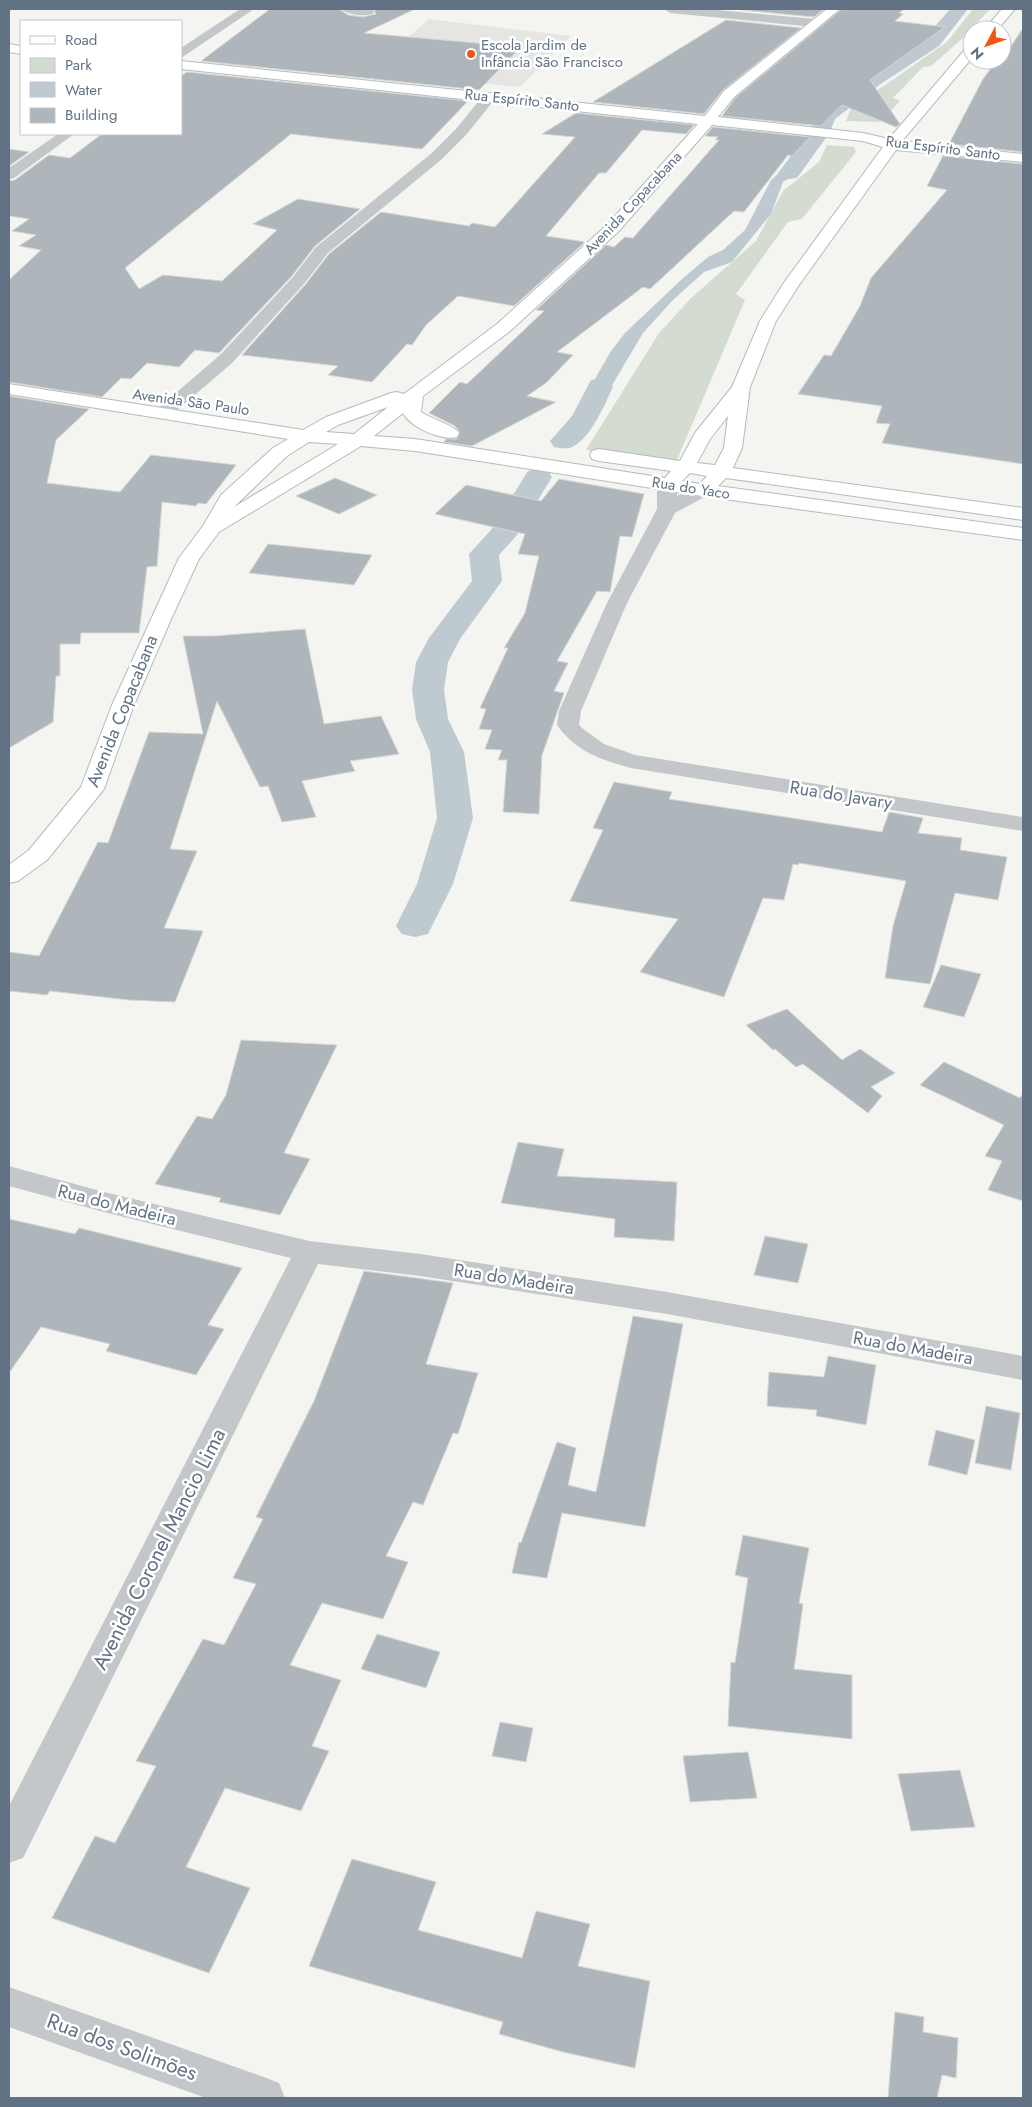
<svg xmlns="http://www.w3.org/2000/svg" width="1032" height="2107" font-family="Jost,sans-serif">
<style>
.built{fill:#e5e6e3}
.green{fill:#d4dcd1}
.water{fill:#bfc9d0}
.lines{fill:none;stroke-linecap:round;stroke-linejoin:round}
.canal{fill:#bfc9d0;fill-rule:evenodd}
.building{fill:#aeb5bb;stroke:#d5d6d3}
.secondary-casing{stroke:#b5babf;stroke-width:2}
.street{fill:#c3c7ca;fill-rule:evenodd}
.secondary{fill:#fff;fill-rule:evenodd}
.poi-dot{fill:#f15713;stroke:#fff;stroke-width:2}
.labels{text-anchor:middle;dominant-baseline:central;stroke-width:5;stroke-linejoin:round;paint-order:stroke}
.far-poi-label{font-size:15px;fill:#617284;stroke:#fff;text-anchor:start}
.far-street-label{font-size:15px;fill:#617284;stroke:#fff}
.street-label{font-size:18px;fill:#617284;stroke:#fff}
.near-street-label{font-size:21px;fill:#617284;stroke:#fff}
</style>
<rect width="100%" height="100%" fill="#f4f5f0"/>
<path class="built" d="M429 19 571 36 520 87 368 72Z"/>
<g class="green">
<path d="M973 9H990L962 39 931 66 923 67 893 98 900 101 880 122 846 121 851 109 947 42Z"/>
<path d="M827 145 854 147 856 152 802 219 788 222 736 294 745 300 677 460 586 450 659 333 691 298 756 241 783 191 819 162Z"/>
</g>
<path class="water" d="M809 135 823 137C811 159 806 170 783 182L771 214 732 262 704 272 673 300 643 333 583 434 565 431 611 351 625 333 681 280 708 257 723 250 745 230 771 180 796 158Z"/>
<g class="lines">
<g class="canal">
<path d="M950 9H968L939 46 882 83 835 119 830 132 797 178 789 179 781 178 778 173 810 131 819 112 868 75 925 38Z"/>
<path d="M600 378 609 380 613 386C606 403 591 437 574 446 568 450 561 448 554 447L550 441 572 416 591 380Z"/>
<path d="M538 469 548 471 552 477 517 535 499 555 502 581 460 639 448 662 444 690 448 719 464 752 473 818 453 884 428 934 415 937 402 934 396 926 417 884 437 818 430 752 416 719 412 690 416 662 429 638 472 581 469 554 491 530 528 471Z"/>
</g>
</g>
<g class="building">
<path d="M270 9H339L348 15 363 17 376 14 374 9H415L364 33 521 47 479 90 201 61Z"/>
<path d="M744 9H824L814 17 742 10Z"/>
<path d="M842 9H904L899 13 903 14 895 21 945 27 870 80 900 124 896 127 842 105 821 126 722 116 735 98Z"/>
<path d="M726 20 801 28 723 90 704 114 593 102Z"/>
<path d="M1023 28V152L949 144 983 79 994 64H998L1002 60Z"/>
<path d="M187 72 468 101 422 149 291 134 125 268 139 289 163 275 222 281 277 230 253 224 298 199 360 209 315 246 291 277 219 353 195 350 179 367 147 363 131 379 121 378 102 397 9 382V280L41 250 19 246 36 235 12 231 29 219 9 216V181L15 180 49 155 70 158 102 134H181V76Z"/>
<path d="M576 113 694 125 686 134 642 130 606 173H599L546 236 585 242 514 306 458 296 426 325 412 345 407 344 372 382 328 375 338 366 242 355 305 285 329 254 381 212 469 226 472 223 495 227 575 137 542 134Z"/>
<path d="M713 127 810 137 792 156 788 155 744 212 734 211 650 289 643 287 557 352 573 355 546 383 527 396 556 402 472 446 444 442 446 439H457L460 432 455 426 429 413 460 382 467 384 544 311 536 310 606 245 614 247 625 237 633 238 719 140H715L718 137 705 136Z"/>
<path d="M9 149 29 152 9 166Z"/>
<path d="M943 156 1023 164V464L882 443 890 424 876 423 882 406 798 394 824 355 831 356 860 306 871 278 947 190 927 186Z"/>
<path d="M9 396 89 409 56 440 47 483 120 492 151 455 236 465 206 504 198 503 196 506 162 502 157 566 147 567 139 633H81L80 644H60V676H56L53 722 9 748Z"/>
<path d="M335 478 377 495 339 514 296 496Z"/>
<path d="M559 479 644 494 632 537 620 536 610 592 597 591 557 661 568 663 554 691 564 693 542 755 539 814 503 812 507 760H498L502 750 485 749 492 730 479 729 486 709 480 708 508 648H504L525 613 539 556 518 554 525 534 435 514 466 485 541 501Z"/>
<path d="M268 544 372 555 354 585 249 573Z"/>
<path d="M305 629 324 724 381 716 399 754 350 761 355 771 302 781 316 817 282 822 268 786 260 787 217 701 170 849 197 851 164 928 203 931 175 1002 129 1000 50 991 47 995 9 991V952L39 956 98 842 108 843 149 732 203 734 183 636H214Z"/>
<path d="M614 782 672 792 669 799 882 832 889 812 923 818 918 833 962 838 960 850 1007 857 998 900 955 893 930 984 885 978 893 926 906 881 799 863 798 865 793 864 784 900 763 898 724 997 640 972 678 919 570 901 603 830 593 828Z"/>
<path d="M941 965 981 974 964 1017 923 1007Z"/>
<path d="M787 1009 842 1060 860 1049 895 1073 871 1087 882 1096 868 1113 803 1064 796 1067 775 1049 773 1050 746 1025Z"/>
<path d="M241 1040 337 1045 284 1153 310 1159 280 1215 219 1202 221 1198 155 1184 197 1116 212 1119 226 1095Z"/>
<path d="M944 1062 1020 1098 1023 1093V1201L988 1190 1002 1161 985 1156 1004 1125 920 1085Z"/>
<path d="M518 1142 564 1149 557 1176 677 1182 674 1241 614 1237 615 1219 501 1203Z"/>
<path d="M9 1219 75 1234 79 1228 242 1268 208 1325 224 1329 196 1375 106 1351 110 1344 41 1327 9 1373Z"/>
<path d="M765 1236 808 1244 798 1283 754 1275Z"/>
<path d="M364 1271 453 1283 426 1364 478 1373 458 1434 453 1433 423 1505 413 1502 386 1556 408 1562 383 1619 322 1603 290 1665 341 1680 312 1746 329 1751 301 1811 225 1788 186 1867 250 1888 209 1973 52 1918 95 1836 115 1843 156 1766 136 1761 203 1639 224 1645 256 1584 233 1578 263 1519 256 1517 314 1401Z"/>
<path d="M633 1316 683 1324 645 1527 562 1513 547 1578 512 1573 519 1542 521 1543 557 1442 576 1448 568 1485 596 1492Z"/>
<path d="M828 1356 876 1365 866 1425 816 1416 817 1410 767 1406 769 1372 824 1377Z"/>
<path d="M986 1406 1020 1413 1011 1470 975 1463Z"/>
<path d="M936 1430 975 1440 967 1475 928 1465Z"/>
<path d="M743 1535 809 1548 799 1603 803 1604 794 1669 852 1675V1739L728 1726 731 1662 735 1663 748 1578 735 1575Z"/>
<path d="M377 1634 440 1652 426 1688 361 1669Z"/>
<path d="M500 1722 533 1728 526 1762 492 1756Z"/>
<path d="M748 1752 757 1798 690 1802 683 1756Z"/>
<path d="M960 1770 975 1827 911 1831 898 1774Z"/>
<path d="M352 1859 436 1882 418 1930 522 1958 536 1911 590 1924 578 1966 650 1981 635 2068 563 2052 499 2034 503 2022 309 1966Z"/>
<path d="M895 2012 924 2017 923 2032 958 2038 956 2078 942 2075 937 2098H888Z"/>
</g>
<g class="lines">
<defs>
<g id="secondary">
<path d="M827 9H840L734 97 718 117 863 133 889 139 967 47 972 46V58L902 141 1023 154V162L896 150 799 285 776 321 750 387 742 448 733 468 1023 508V520L726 478 718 486 1023 528V540L703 496 415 451 361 446 219 532 199 559 172 617 134 705 104 789 47 860 18 881 9 883V865L29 850 81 787 112 705 179 558 203 526 221 495 273 448 288 439 9 394V384L303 430 326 417 391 393 397 392 404 394 497 324 607 225 698 124 181 69V61L705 116 724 91ZM712 125 863 141 883 147 783 284 760 321 732 387 695 433 680 461 599 449 592 451 590 455 592 459 599 461 671 471 665 478 415 439 374 436 403 413C410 427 441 441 457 437L459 433C454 425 431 419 421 412L423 396 509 332 619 231ZM388 407 354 434 326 432 338 425ZM728 416 724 448 715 465 697 463 710 439ZM309 442 338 444 234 507 287 456ZM690 473 707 476 700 484 682 481Z"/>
<path d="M1002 9H1015L997 30H984Z"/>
<path d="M9 44 21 46V54L9 52Z"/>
</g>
</defs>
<use href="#secondary" class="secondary-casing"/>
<g class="street">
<path d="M240 9H254L181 58V48Z"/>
<path d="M341 9H371L375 12C369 18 347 15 341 9Z"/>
<path d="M664 9H706L815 19 821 23 815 27 670 13Z"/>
<path d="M490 92 495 93 497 96 495 99 466 135 442 159 328 253 304 284 232 363 168 418H156L153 414 156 410 220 355 292 278 316 247 432 153 456 129 485 93Z"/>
<path d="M58 134H74L14 178 9 179V168Z"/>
<path d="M667 479 674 481 677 485V496L696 486H710L713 490 710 494 675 513 627 603 581 711 579 725 582 728 604 744 635 755 1023 817V831L631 768C601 760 575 751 557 725L559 711 607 603 657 509V485L660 481Z"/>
<path d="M9 1166 104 1192 309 1241 420 1254 667 1292 1023 1356V1380L667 1314 420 1276 318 1264 23 1858 9 1863V1806L291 1258 104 1212 9 1186Z"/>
<path d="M9 1987 264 2077 279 2083 285 2098H206L9 2027Z"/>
</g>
<use href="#secondary" class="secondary"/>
</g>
<circle class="poi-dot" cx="471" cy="54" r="5"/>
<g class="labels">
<g class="far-poi-label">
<text x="481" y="45">Escola Jardim de<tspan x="481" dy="17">Infância São Francisco</tspan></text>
</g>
<g class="far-street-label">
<text transform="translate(522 100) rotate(6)">Rua Espírito Santo</text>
<text transform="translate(943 148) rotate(7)">Rua Espírito Santo</text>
<text transform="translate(633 203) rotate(-47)">Avenida Copacabana</text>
<text transform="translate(191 402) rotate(8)">Avenida São Paulo</text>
<text transform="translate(691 488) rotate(9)">Rua do Yaco</text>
</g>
<g class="street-label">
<text transform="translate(122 711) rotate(-68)">Avenida Copacabana</text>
<text transform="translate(841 795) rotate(9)">Rua do Javary</text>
<text transform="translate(117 1205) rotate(14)">Rua do Madeira</text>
<text transform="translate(514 1279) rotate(9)">Rua do Madeira</text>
<text transform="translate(913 1348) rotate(10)">Rua do Madeira</text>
</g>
<g class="near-street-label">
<text transform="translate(159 1549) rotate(-63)">Avenida Coronel Mancio Lima</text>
<text transform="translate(122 2047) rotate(20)">Rua dos Solimões</text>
</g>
</g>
<rect width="1032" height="2107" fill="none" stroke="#617284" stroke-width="20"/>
<rect x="20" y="20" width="162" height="115" fill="#ffffff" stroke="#c0c7ce"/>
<rect x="30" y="36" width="25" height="8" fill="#ffffff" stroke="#c0c7ce"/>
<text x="65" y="45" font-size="15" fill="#617284">Road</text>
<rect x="30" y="58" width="25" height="15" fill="#d4dcd1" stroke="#c0c7ce"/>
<text x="65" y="70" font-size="15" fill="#617284">Park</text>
<rect x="30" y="82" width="25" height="15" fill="#bfc9d0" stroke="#c0c7ce"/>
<text x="65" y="95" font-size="15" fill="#617284">Water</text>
<rect x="30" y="108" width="25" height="15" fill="#aeb5bb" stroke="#c0c7ce"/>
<text x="65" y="120" font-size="15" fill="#617284">Building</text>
<g transform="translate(987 45) rotate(229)"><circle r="24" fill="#ffffff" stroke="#c0c7ce"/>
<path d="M0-4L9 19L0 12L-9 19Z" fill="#f15713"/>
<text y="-8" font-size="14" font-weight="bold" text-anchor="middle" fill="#617284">N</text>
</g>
</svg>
